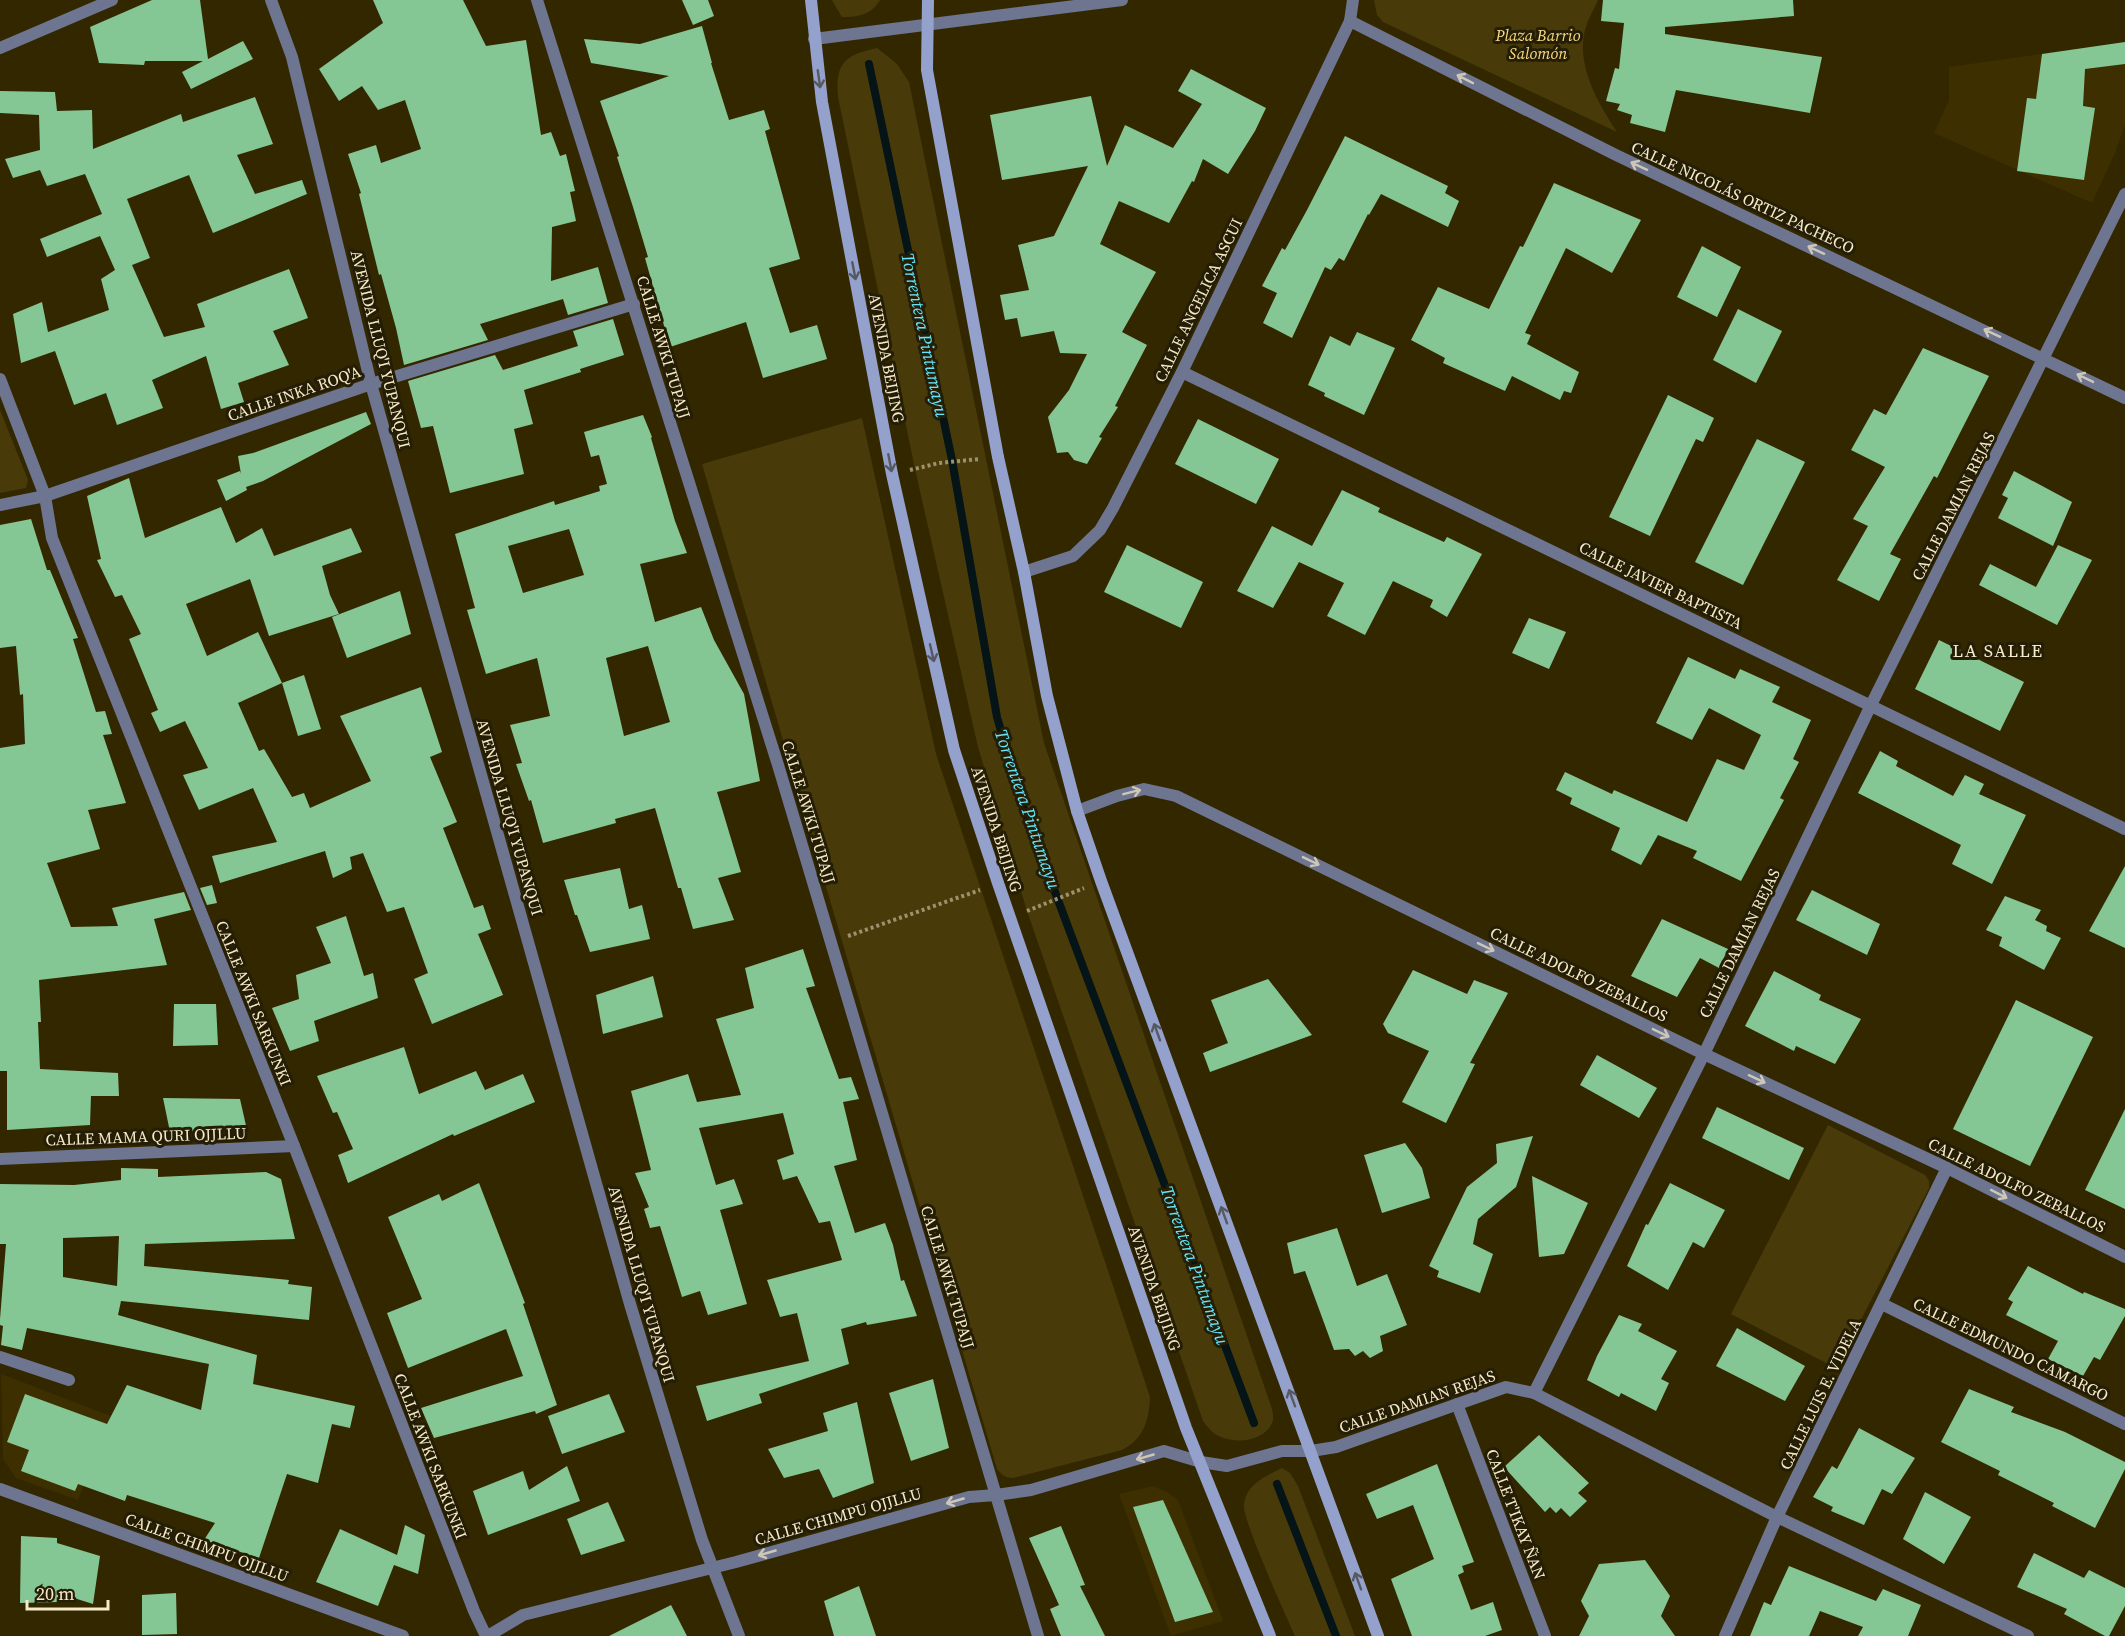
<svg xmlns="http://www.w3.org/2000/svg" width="2125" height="1636" font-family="'Source Serif 4',serif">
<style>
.built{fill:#3d2f00}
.green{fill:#493b09}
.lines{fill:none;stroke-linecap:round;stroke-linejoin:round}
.stream{stroke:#041417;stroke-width:8}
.building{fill:#85c695;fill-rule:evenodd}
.path{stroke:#9e916d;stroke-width:4;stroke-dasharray:3 3;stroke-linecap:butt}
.service{stroke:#6d7591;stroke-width:12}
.minor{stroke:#6d7591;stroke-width:12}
.secondary{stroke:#94a1cd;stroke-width:12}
.oneway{stroke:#575960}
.oneway2{stroke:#cec7b7}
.labels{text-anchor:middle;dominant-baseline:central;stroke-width:6;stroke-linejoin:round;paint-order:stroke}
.park-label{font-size:16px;font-style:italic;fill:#f9da7f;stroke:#251e07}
.street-label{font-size:16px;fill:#f7eac7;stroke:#251e07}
.water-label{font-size:18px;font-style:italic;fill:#65e5fb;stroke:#251e07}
.neighbourhood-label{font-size:18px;letter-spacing:1.5px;fill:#f7eac7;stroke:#251e07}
</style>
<rect width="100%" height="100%" fill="#332700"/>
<g class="built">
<path d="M2125 42V125L2115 153 2092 203 1934 133 1949 100V67Z"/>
<path d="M1 1374 111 1416 78 1500 16 1478 3 1459Z"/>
<path d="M1153 1486 1167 1492 1178 1500 1223 1621 1171 1636 1119 1494Z"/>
</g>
<g class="green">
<path d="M832 0H880C871 15 858 17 842 17Z"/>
<path d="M1374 0H1598C1595 7 1591 14 1588 21 1572 60 1597 101 1617 132L1383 22 1377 15Z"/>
<path d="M877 48 897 64 909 82 1044 743 1272 1409C1273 1414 1274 1419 1272 1423 1264 1441 1237 1444 1221 1437 1213 1434 1208 1428 1203 1421L1027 911 978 747 915 469 838 97C835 63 845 55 877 48Z"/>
<path d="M0 410 28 480 26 488 0 493Z"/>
<path d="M862 418 936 754 1150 1397C1149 1420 1144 1439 1122 1450L1013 1478C1005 1478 1002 1475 997 1469L702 464Z"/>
<path d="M1828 1125 1925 1175 1929 1181V1188L1836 1368 1731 1314Z"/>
<path d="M1282 1468 1290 1473 1298 1486 1355 1636H1295C1286 1616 1242 1519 1244 1505 1246 1484 1266 1476 1282 1468Z"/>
</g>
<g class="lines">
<g class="stream">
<path d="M869 64 952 460 997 717 1022 804 1254 1423"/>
<path d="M1277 1484 1336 1636"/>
</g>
</g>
<g class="building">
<path d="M152 0H200L208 59 243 41 253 59 191 89 182 72 203 61H145L144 65 99 63 90 27Z"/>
<path d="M373 0H463L486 46 526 40 541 135 551 132 560 156 566 154 575 191 570 192 576 221 552 227 551 281 598 267 608 303 568 315 563 299 480 324 488 340 404 365 396 328 381 274 379 275 359 194 361 193 348 154 376 145 381 163 421 149 405 100 378 110 362 86 339 101 319 69 383 23Z"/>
<path d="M682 0H708L714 16 693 25Z"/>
<path d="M1603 0H1793L1794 16 1665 27V34L1822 57 1810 113 1676 90 1665 132 1630 123 1632 115 1617 110 1620 104 1606 101 1615 68 1619 69 1624 23 1601 21Z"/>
<path d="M702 26 712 63H711L729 120 764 110 770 129 765 131 800 259 769 268 790 333 817 325 827 359 763 378 746 322 670 347 645 258 648 257 633 207 617 157 619 156 600 101 669 76 591 63 584 39 640 44Z"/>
<path d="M2125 42V64L2085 69 2083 106 2095 108 2084 180 2017 171 2027 98 2036 99 2042 54Z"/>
<path d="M1191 69 1266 108 1255 131 1228 174 1203 159 1194 182 1192 181 1169 223 1119 201 1100 244 1156 272 1122 332 1147 345 1115 406 1118 407 1099 437 1102 438 1087 464 1074 460 1068 452 1057 453 1048 417 1069 390 1087 354 1060 353 1054 331 1021 337 1017 318 1005 320 1000 295 1029 290 1018 245 1054 236 1088 166 1002 180 990 115 1091 96 1107 166 1125 125 1173 148 1202 104 1178 91Z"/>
<path d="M0 91 55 92 57 111 92 110 93 149 181 114 183 122 255 97 273 144 237 155 255 194 302 180 307 194 213 233 189 175 127 199 150 258 132 265 164 337 205 327 197 304 289 269 308 318 273 331 289 365 238 383 244 402 221 409 206 356 152 380 163 408 117 425 106 393 74 405 55 351 21 363 13 314 42 302 48 332 109 310 101 279 115 270 100 236 47 257 40 239 102 214 85 174 47 186 40 170 13 178 5 159 40 150 39 115 0 113Z"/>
<path d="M1345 136 1448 186 1445 193 1459 201 1448 227 1381 194 1369 215 1368 214 1344 261 1339 258 1331 270 1325 267 1292 338 1263 323 1277 293 1262 286 1282 248 1285 250 1307 210Z"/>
<path d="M1554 183 1641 220 1612 273 1566 248 1525 333 1531 335 1527 344 1579 372 1571 393 1564 391 1560 400 1512 376 1505 391 1443 363 1445 358 1411 340 1438 287 1489 309 1520 246 1523 247Z"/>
<path d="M1702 246 1741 267 1717 317 1677 297Z"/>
<path d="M1738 309 1782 331 1756 383 1713 360Z"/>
<path d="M613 319 624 355 580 369 581 372 524 390 533 424 514 429 524 474 450 493 433 426 421 428 408 381 495 355 503 370 578 346 573 331Z"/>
<path d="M1357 332 1395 348 1364 415 1324 396 1325 393 1308 385 1330 336 1350 346Z"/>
<path d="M1923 348 1989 376 1937 478 1934 476 1890 554 1901 559 1879 601 1837 580 1868 526 1853 519 1885 467 1851 450 1874 409 1886 415Z"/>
<path d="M1668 395 1714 418 1703 442 1696 439 1650 536 1609 517Z"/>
<path d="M366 412 371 424 263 481 246 487 247 490 226 501 217 480 240 471 241 474 238 456 253 453Z"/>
<path d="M643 415 652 437 651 438 675 521 687 553 640 564 655 622 701 607 714 640 744 694 760 781 717 792 741 872 718 878 734 920 693 929 681 888H678L655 808 615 819 616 823 543 843 531 800 529 801 516 764 522 763 510 725 550 716 537 658 486 674 467 610 475 608 455 534 554 501 555 505 600 491 599 486 607 484 599 455 591 457 584 432ZM569 529 584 575 523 593 508 546ZM648 646 670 722 624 736 606 658Z"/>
<path d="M1198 419 1279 459 1256 504 1175 464Z"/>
<path d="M1757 439 1805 462 1743 585 1695 562Z"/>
<path d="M2014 471 2072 502 2053 546 1998 518 2008 498 2002 495Z"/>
<path d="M129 478 145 538 221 507 236 543 262 528 274 556 351 528 362 552 322 566 330 595 339 614 269 636 250 579 186 604 207 656 258 632 282 683 238 703 259 751 264 749 292 797 304 793 310 808 371 781 340 716 421 687 442 752 430 757 457 822 443 828 474 908 483 905 491 929 478 934 503 995 432 1024 414 979 428 973 404 907 387 912 363 853 350 857 352 869 333 878 325 851 220 883 212 856 277 842 253 788 199 810 183 775 208 768 185 721 160 732 151 713 158 710 129 639 141 634 122 595 115 597 97 560 101 559 87 496Z"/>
<path d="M1342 490 1380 508 1378 512 1444 542 1447 537 1482 554 1447 617 1430 607 1433 600 1393 581 1365 635 1327 616 1344 583 1299 562 1273 608 1237 591 1272 526 1312 546Z"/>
<path d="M31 519 47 570H50L78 638 73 639 96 712 105 711 112 734 103 735 126 803 88 810 100 849 47 863 71 927 118 926 112 908 184 892 191 910 154 919 167 965 39 980 41 1022H38L40 1069 118 1073 119 1096H91L90 1125 7 1130V1071H0V748L25 744 23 694 20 695 16 646 0 648V525Z"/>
<path d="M1127 545 1203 582 1181 628 1104 592Z"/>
<path d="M2058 545 2092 560 2057 625 1979 585 1990 564 2036 587Z"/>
<path d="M400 591 411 634 347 658 332 617Z"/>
<path d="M1529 618 1566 632 1549 669 1512 653Z"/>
<path d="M1939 640 2024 682 2000 731 1915 689Z"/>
<path d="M1688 657 1735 679 1740 669 1780 687 1772 702 1811 720 1793 759 1799 762 1780 798 1784 800 1741 881 1693 858 1697 851 1658 835 1641 865 1611 850 1620 828 1570 804 1572 798 1556 790 1565 772 1612 794 1614 790 1687 822 1717 759 1744 770 1761 735 1709 708 1692 740 1656 723Z"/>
<path d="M304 675 321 729 298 736 282 683Z"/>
<path d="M1880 751 1898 761 1896 766 1953 796 1965 775 1984 784 1979 794 2026 815 1992 884 1952 864 1961 845 1858 793Z"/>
<path d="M2125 866V948L2089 931Z"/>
<path d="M620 868 629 909 642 905 650 939 590 952 577 915H575L564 880Z"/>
<path d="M212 885 217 903 207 905 200 888Z"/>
<path d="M1812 890 1880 924 1867 955 1796 920Z"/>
<path d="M2005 896 2041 910 2035 920 2047 926 2046 931 2061 938 2044 970 1999 946 2002 937 1986 930Z"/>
<path d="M346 916 364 976 373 973 378 998 314 1021 319 1041 290 1051 272 1008 299 999 296 975 331 963 316 927Z"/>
<path d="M1662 919 1728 949 1719 968 1700 958 1677 997 1631 976Z"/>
<path d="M803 949 815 986 806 988 839 1079 851 1077 859 1099 843 1102 857 1160 834 1166 855 1233 885 1223 893 1245 901 1281 904 1280 917 1316 867 1325 866 1322 841 1329 849 1364 759 1394 762 1403 707 1421 696 1386 809 1361 797 1313 780 1317 767 1280 842 1260 830 1221 819 1223 797 1176 783 1180 777 1160 794 1154 783 1113 699 1128 716 1185 734 1179 743 1204 720 1210 747 1304 708 1315 700 1291 682 1297 660 1226 650 1228 644 1209 649 1207 635 1173 651 1170 631 1091 688 1074 697 1102 741 1095 716 1019 754 1008 745 968Z"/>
<path d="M1413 970 1467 994 1474 980 1508 993 1470 1063 1475 1064 1446 1123 1402 1102 1429 1051 1388 1033 1383 1024Z"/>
<path d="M1774 971 1821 995 1819 1000 1861 1019 1835 1064 1796 1046 1794 1051 1745 1026Z"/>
<path d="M653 976 663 1017 603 1034 596 995Z"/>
<path d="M1268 979 1312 1035 1210 1072 1203 1053 1228 1043 1211 1000Z"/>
<path d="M2016 1000 2093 1037 2030 1166 1953 1129Z"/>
<path d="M174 1004H216L218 1045 173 1046Z"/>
<path d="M404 1047 419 1094 476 1071 485 1090 523 1074 535 1102 454 1136 453 1134 348 1183 338 1155 353 1149 337 1112 333 1113 317 1076Z"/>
<path d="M1597 1055 1657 1088 1639 1118 1580 1085Z"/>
<path d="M163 1098 240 1099 247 1130 170 1132Z"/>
<path d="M1717 1107 1804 1148 1789 1180 1702 1138Z"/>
<path d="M2125 1109V1209L2085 1190Z"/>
<path d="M1533 1136 1516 1187 1478 1219 1473 1244 1493 1254 1480 1293 1437 1277 1439 1271 1429 1266 1467 1187 1497 1163 1496 1144Z"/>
<path d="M1405 1143 1422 1168 1430 1198 1382 1213 1364 1155Z"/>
<path d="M121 1168 158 1169V1177L266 1172 281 1179 295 1239 145 1244 144 1266 289 1280 288 1284 312 1287 309 1320 121 1301 118 1315 257 1355 253 1384 355 1406 350 1428 332 1424 318 1483 287 1474 259 1558 204 1540 215 1523 127 1495 125 1501 78 1484 75 1491 21 1471 29 1450 7 1442 25 1394 107 1424 127 1385 201 1410 209 1364 27 1328 22 1350 1 1345 3 1326 0 1325V1319L6 1244H0V1184L74 1185 121 1180ZM119 1236 117 1286 63 1277V1238Z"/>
<path d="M1532 1176 1588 1203 1564 1254 1539 1257Z"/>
<path d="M479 1183 525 1303 523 1304 557 1405 536 1414 535 1411 434 1438 421 1408 523 1376 506 1329 408 1368 387 1313 422 1299 388 1217 439 1194 442 1201Z"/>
<path d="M1670 1183 1725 1210 1704 1248 1693 1242 1668 1290 1627 1266 1646 1224 1648 1225Z"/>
<path d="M1337 1228 1357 1286 1387 1274 1407 1325 1380 1336 1383 1351 1370 1358 1363 1351 1355 1356 1349 1349 1334 1350 1305 1271 1294 1274 1287 1243Z"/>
<path d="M2028 1266 2083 1294 2084 1292 2125 1309V1316L2100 1360 2094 1357 2083 1376 2048 1359 2058 1341 2006 1315 2013 1302 2008 1299Z"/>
<path d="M1619 1315 1642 1324 1638 1331 1677 1351 1661 1379 1669 1383 1656 1411 1621 1393 1619 1397 1587 1380 1597 1356Z"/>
<path d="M1737 1328 1805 1366 1785 1401 1716 1366Z"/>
<path d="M933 1379 949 1448 911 1461 889 1393Z"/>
<path d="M1969 1389 2014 1407 2011 1412 2065 1432 2125 1462V1469L2095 1528 2052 1506 2054 1503 1998 1475 2000 1471 1941 1442Z"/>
<path d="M609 1394 625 1432 562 1454 548 1416Z"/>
<path d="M857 1402 874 1483 833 1498 819 1469 784 1478 768 1449 828 1431 823 1413Z"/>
<path d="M1859 1428 1915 1458 1892 1494 1882 1489 1864 1525 1831 1511 1833 1507 1813 1497 1832 1466 1837 1469Z"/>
<path d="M1539 1435 1589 1483 1578 1493 1587 1501 1570 1517 1561 1508 1556 1513 1550 1507 1545 1512 1504 1467Z"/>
<path d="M1437 1464 1474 1562 1462 1566 1464 1572 1458 1575 1471 1610 1493 1602 1502 1630 1485 1636H1412L1391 1579 1434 1559 1413 1505 1377 1519 1366 1494Z"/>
<path d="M567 1466 580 1501 488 1535 473 1491 523 1471 529 1490Z"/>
<path d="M1925 1492 1971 1517 1944 1564 1903 1539Z"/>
<path d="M1163 1500 1213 1612 1175 1622 1133 1507Z"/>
<path d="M608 1502 625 1541 581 1555 567 1519Z"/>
<path d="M405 1525 425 1535 418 1574 394 1565 378 1606 316 1582 340 1529 397 1555Z"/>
<path d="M1061 1526 1085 1585 1080 1586 1105 1636H1061L1050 1609 1059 1605 1029 1538Z"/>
<path d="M21 1536 57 1538V1543L100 1556 93 1604 58 1593V1602L20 1603Z"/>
<path d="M2034 1553 2084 1578 2089 1570 2125 1588V1606L2109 1636H2105L2064 1614 2067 1609 2017 1587Z"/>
<path d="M1645 1560 1670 1596 1661 1616 1675 1636H1579L1589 1616 1581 1601 1599 1564Z"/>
<path d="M1789 1566 1876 1601 1883 1589 1921 1605 1908 1636H1858L1863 1627 1820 1611 1809 1636H1750L1764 1602 1771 1605Z"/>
<path d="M859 1586 876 1636H834L824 1601Z"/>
<path d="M176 1593 177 1634 142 1635V1595Z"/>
<path d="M671 1605 687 1636H609Z"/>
</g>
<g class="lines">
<g class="path">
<path d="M910 470 939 463 980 459"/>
<path d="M1027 911 1084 888"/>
<path d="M848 936 980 890"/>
</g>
<path class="service" d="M0 1357 69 1380"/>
<g class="minor">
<path d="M271 0 292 57 371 384 630 1304 702 1540 739 1636"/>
<path d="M537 0 778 765 1038 1636"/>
<path d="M1350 21 1616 155 2125 398"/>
<path d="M814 39 1122 0"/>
<path d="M0 48 112 0"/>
<path d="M1182 372 2125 829"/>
<path d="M0 379 45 496 52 538 294 1146 474 1611 486 1636"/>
<path d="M0 505 45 496 371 384 634 304"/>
<path d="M1024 572 1073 556 1100 530 1113 508 1182 372 1350 21 1353 0"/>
<path d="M1077 811 1117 796 1144 789 1176 796 1704 1054 1947 1168 2125 1257"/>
<path d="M0 1159 294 1146"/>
<path d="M1882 1304 2125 1424"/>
<path d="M1534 1393 1704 1054 1871 705 2125 194"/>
<path d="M1457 1404 1545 1636"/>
<path d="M0 1489 403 1636"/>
<path d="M488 1636 523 1615 736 1562 969 1497 996 1495 1031 1490 1164 1451 1201 1462 1227 1466 1282 1451H1311L1336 1447 1506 1387 1534 1393 1777 1517 2028 1636"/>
<path d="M1725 1636 1777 1517 1947 1168"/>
</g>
<g class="secondary">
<path d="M811 0 822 102 892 474 954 750 998 883 1186 1428 1270 1636"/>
<path d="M928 0 927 70 998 457 1024 572 1047 696 1077 811 1101 881 1378 1636"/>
</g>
</g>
<defs><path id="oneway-shaft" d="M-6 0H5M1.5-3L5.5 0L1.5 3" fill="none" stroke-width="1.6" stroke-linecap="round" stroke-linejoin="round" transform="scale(1.5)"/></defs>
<g class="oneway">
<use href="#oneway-shaft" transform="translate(819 79) rotate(82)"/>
<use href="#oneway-shaft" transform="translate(854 271) rotate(79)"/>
<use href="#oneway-shaft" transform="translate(890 463) rotate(79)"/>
<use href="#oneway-shaft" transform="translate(932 653) rotate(77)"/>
<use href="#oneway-shaft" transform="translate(1157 1032) rotate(-110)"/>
<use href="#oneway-shaft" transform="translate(1224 1215) rotate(-110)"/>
<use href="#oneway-shaft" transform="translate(1292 1398) rotate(-110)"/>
<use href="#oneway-shaft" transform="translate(1358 1581) rotate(-110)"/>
</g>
<g class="oneway2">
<use href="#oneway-shaft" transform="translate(1465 79) rotate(-153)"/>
<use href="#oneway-shaft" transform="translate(1639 166) rotate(-155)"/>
<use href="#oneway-shaft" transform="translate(1816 250) rotate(-155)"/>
<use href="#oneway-shaft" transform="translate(1992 333) rotate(-155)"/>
<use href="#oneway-shaft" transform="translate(2085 378) rotate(-154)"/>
<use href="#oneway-shaft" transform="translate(1132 792) rotate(-14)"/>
<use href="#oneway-shaft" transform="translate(1311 861) rotate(26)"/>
<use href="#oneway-shaft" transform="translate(1486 947) rotate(26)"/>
<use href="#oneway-shaft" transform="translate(1661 1033) rotate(26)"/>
<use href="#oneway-shaft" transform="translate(1757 1079) rotate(25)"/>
<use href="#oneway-shaft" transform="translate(1999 1194) rotate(27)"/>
<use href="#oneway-shaft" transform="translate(1145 1457) rotate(164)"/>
<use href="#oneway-shaft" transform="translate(955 1501) rotate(164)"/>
<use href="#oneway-shaft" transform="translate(767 1553) rotate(164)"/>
</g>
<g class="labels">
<g class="park-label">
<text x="1538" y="35">Plaza Barrio<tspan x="1538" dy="18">Salomón</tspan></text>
</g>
<g class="street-label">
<text transform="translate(1743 197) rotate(25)">CALLE NICOLÁS ORTIZ PACHECO</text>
<text transform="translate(1198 300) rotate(-64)">CALLE ANGELICA ASCUI</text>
<text transform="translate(664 347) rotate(73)">CALLE AWKI TUPAJJ</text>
<text transform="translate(381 349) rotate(76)">AVENIDA LLUQ'I YUPANQUI</text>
<text transform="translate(887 358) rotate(79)">AVENIDA BEIJING</text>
<text transform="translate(294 393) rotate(-19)">CALLE INKA ROQ'A</text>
<text transform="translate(1953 506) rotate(-63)">CALLE DAMIAN REJAS</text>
<text transform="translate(1661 585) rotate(26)">CALLE JAVIER BAPTISTA</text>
<text transform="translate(809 812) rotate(73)">CALLE AWKI TUPAJJ</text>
<text transform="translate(510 817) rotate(74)">AVENIDA LLUQ'I YUPANQUI</text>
<text transform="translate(997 829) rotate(72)">AVENIDA BEIJING</text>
<text transform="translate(1739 943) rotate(-64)">CALLE DAMIAN REJAS</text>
<text transform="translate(1579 974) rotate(26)">CALLE ADOLFO ZEBALLOS</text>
<text transform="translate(254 1003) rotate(68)">CALLE AWKI SARKUNKI</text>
<text transform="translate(146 1136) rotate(-2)">CALLE MAMA QURI OJJLLU</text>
<text transform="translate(2017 1185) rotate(26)">CALLE ADOLFO ZEBALLOS</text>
<text transform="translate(948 1277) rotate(73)">CALLE AWKI TUPAJJ</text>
<text transform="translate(642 1284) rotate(74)">AVENIDA LLUQ'I YUPANQUI</text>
<text transform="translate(1155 1288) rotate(71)">AVENIDA BEIJING</text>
<text transform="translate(2011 1349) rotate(26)">CALLE EDMUNDO CAMARGO</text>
<text transform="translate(1820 1394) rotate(-64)">CALLE LUIS E. VIDELA</text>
<text transform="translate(1417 1401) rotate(-19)">CALLE DAMIAN REJAS</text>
<text transform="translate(431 1456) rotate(69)">CALLE AWKI SARKUNKI</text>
<text transform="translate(1516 1514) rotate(69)">CALLE T'IKAY ÑAN</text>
<text transform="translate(838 1516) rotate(-16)">CALLE CHIMPU OJJLLU</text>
<text transform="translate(207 1547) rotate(20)">CALLE CHIMPU OJJLLU</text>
</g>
<g class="water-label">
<text transform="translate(925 335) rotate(78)">Torrentera Pintumayu</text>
<text transform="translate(1028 809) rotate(71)">Torrentera Pintumayu</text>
<text transform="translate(1195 1265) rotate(70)">Torrentera Pintumayu</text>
</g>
<g class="neighbourhood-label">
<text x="1998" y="650">LA SALLE</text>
</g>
</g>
<path d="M27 1600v9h81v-9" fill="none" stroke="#f7eac7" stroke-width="3"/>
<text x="36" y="1600" font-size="18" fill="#f7eac7" stroke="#251e07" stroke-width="4.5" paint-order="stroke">20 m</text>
</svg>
